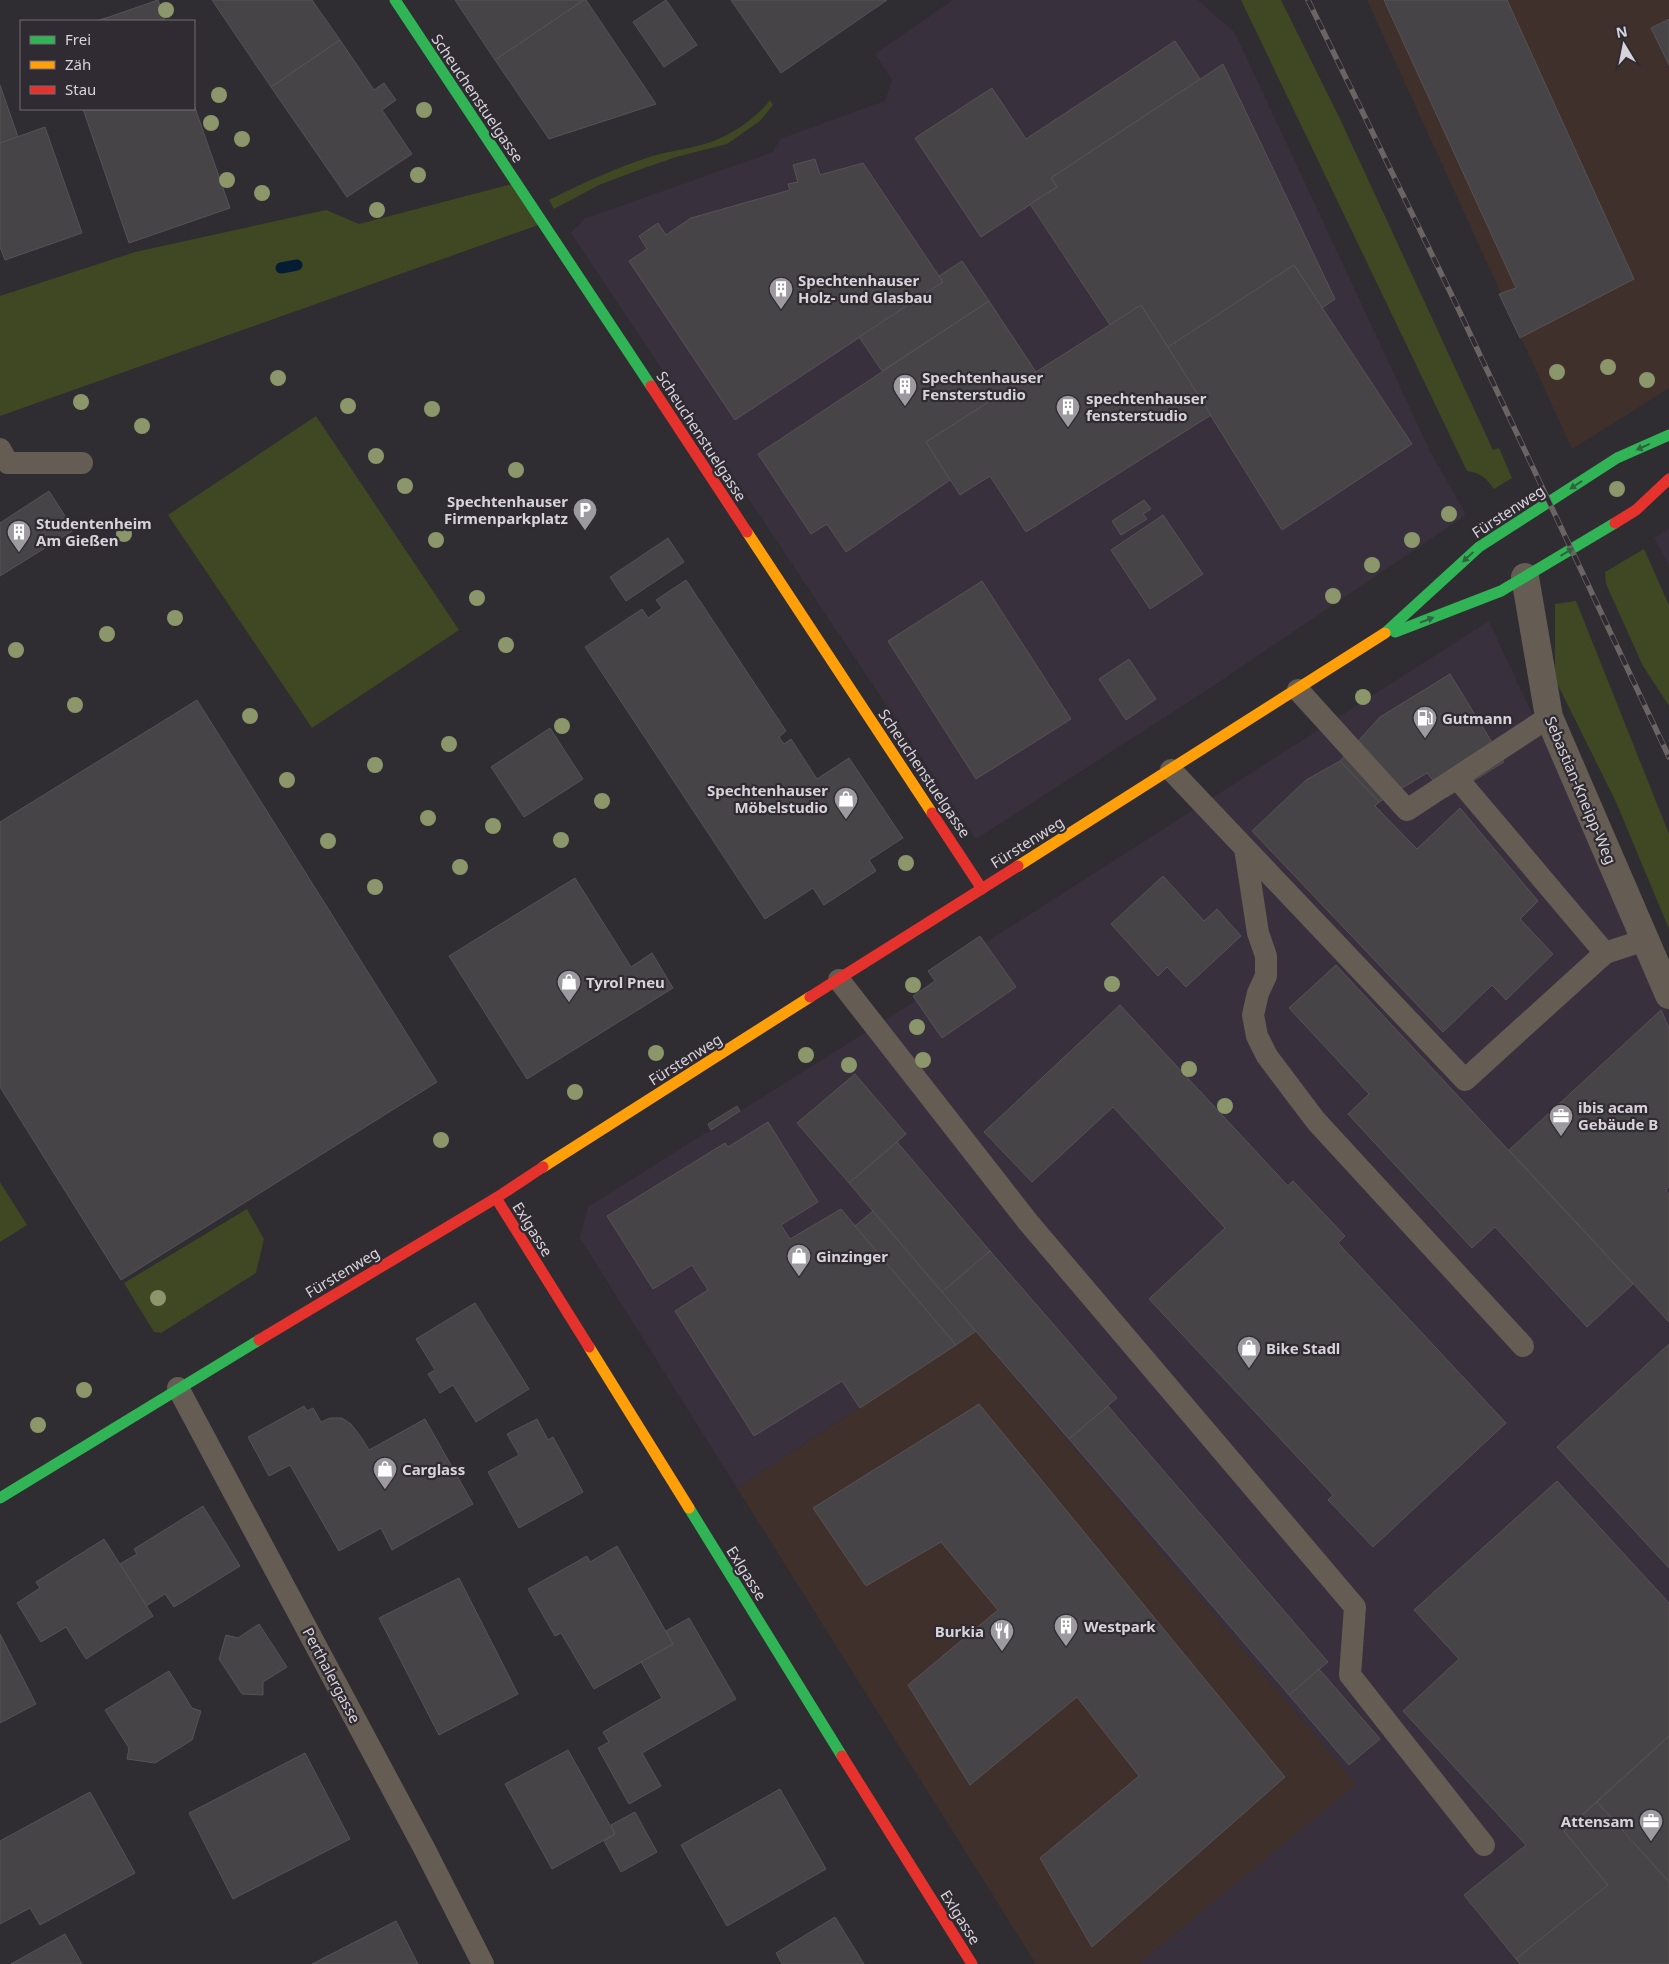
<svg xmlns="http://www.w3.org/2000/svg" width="1669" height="1964" font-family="'Noto Sans',sans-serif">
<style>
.commercial{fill:#40302b}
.industrial{fill:#39303e}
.green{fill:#3f4723}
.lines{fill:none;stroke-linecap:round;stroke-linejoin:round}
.stream{stroke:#041c34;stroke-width:11}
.building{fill:#474447;stroke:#565255}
.lane{stroke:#655d53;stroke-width:22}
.street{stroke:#655d53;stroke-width:28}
.fast{stroke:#30b455;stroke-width:11}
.slow{stroke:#ff9f0a;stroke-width:11}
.jam{stroke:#e5322d;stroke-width:11}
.rail-casing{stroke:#6a6462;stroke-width:5.5}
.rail{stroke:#302b33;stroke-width:4;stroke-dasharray:11;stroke-linecap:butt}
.tree{fill:#8b966b}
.oneway{fill:#306241}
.labels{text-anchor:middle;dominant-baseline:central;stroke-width:4.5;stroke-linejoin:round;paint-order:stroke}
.street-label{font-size:15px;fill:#d7d4d9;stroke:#302b33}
.poi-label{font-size:15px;font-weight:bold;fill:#d7d4d9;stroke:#302b33;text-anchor:start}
</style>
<rect width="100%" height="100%" fill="#2f2d31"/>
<g class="commercial">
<path d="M1367 0H1669V388L1572 449Z"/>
<path d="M976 1331 1357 1785 1139 1964H1036L737 1488Z"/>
</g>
<g class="industrial">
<path d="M953 0H1198L1235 33 1430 451 1466 515 1213 686 976 839 571 233 584 219 773 152 780 139 885 101 892 80 875 54Z"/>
<path d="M1669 529V565L1654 538Z"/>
<path d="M1489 621 1669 1009V1964H1139L1356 1784 976 1331 737 1488 580 1238 588 1207 941 985 935 975Z"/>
</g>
<g class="green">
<path d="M1241 0H1281L1341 121 1493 450 1499 448 1512 478 1494 489C1486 478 1481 473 1467 471Z"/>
<path d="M770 100 773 105 760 121 727 144 676 157 636 171 599 185 554 209 549 200C582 183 616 168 652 156 666 152 682 150 697 146 724 140 753 122 770 100Z"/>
<path d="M516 183 544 223 0 416V296L135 252 326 210 359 224Z"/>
<path d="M316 416 459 630 312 728 168 515Z"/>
<path d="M1644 549 1669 605V706L1643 666 1606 584 1605 572Z"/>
<path d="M1576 601 1669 834V929L1616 802 1555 679V604Z"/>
<path d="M0 1182 27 1225 0 1242Z"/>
<path d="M247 1209 264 1239 256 1273 161 1333 154 1332 124 1283Z"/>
</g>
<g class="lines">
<path class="stream" d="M281 268 297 265"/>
</g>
<g class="building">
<path d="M158 0 165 21H96L109 17Z"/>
<path d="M212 0H312L340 40 271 87Z"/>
<path d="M455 0H584L495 60Z"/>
<path d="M584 0H586L656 104 549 139 495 60Z"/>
<path d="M666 0 697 45 664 67 633 22Z"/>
<path d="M731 0H887L781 73Z"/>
<path d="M1384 0H1507L1634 279 1520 338 1499 294 1516 288Z"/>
<path d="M1669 19V65L1651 28Z"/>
<path d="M340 40 374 90 384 83 396 100 382 110 412 154 347 197 271 87Z"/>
<path d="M1175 41 1200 79 1051 178 1057 187 981 237 915 138 992 88 1026 139Z"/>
<path d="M1223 64 1335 299 1322 308 1294 265 1168 347 1141 305 1110 325 1030 204 1057 187 1051 178Z"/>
<path d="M0 85 18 137 0 143Z"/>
<path d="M194 105 230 208 129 243 83 109H194Z"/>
<path d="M45 127 82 233 5 260 0 247V143Z"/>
<path d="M815 159 820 175 863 163 943 282 735 420 629 261 647 249 639 236 658 223 666 235 691 218 790 190 788 184 798 182 793 165Z"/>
<path d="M962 261 989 301 882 371 859 337 943 282 939 276Z"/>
<path d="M1294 265 1412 444 1282 530 1168 347Z"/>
<path d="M989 301 1036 372 926 442 950 480 846 552 827 524 811 534 758 454Z"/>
<path d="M1141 305 1211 415 1026 532 990 476 960 495 926 442Z"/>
<path d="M49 491 74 530 0 576V523Z"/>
<path d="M1144 500 1151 509 1143 514 1147 519 1121 535 1112 521Z"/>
<path d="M1163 515 1203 574 1150 609 1111 550Z"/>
<path d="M668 538 684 562 626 601 610 577Z"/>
<path d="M686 580 786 731 779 737 784 744 791 739 817 779 849 758 903 838 869 860 876 871 824 905 813 888 765 919 585 647 642 609 648 618 662 608 656 600Z"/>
<path d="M982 581 1071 719 976 779 888 641Z"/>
<path d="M1129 659 1156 699 1126 720 1099 679Z"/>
<path d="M1450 674 1504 762 1447 797 1427 773 1379 802 1340 761 1380 717Z"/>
<path d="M197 700 437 1082 121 1280 0 1087V822Z"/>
<path d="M550 728 583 779 524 817 491 767Z"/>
<path d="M1340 761 1379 802 1375 806 1417 849 1460 808 1538 901 1520 919 1553 954 1506 1000 1492 985 1443 1032 1252 831 1306 780Z"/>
<path d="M1163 876 1204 921 1217 909 1241 936 1186 987 1167 967 1158 976 1111 924Z"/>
<path d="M575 878 631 967 652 953 673 988 527 1079 449 956Z"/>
<path d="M980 936 1016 987 942 1038 913 996 935 981 928 971Z"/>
<path d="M1336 965 1633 1284 1587 1327 1495 1227 1472 1248 1348 1114 1369 1094 1289 1008Z"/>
<path d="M1120 1005 1288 1186 1293 1181 1345 1236 1338 1243 1506 1423 1373 1547 1328 1500 1333 1495 1149 1299 1225 1228 1113 1107 1032 1182 984 1132Z"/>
<path d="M1661 1010 1669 1028V1187L1666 1190 1669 1194V1322L1509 1150Z"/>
<path d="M855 1074 906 1134 849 1183 797 1123Z"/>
<path d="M737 1106 740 1111 711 1130 708 1124Z"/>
<path d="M768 1122 818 1202 781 1225 790 1239 841 1209 956 1345 860 1408 842 1381 754 1436 675 1311 708 1290 692 1265 653 1289 607 1216 725 1143 728 1147Z"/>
<path d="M897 1142 990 1251 942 1292 849 1183Z"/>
<path d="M873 1211 942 1292 976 1331 956 1345 855 1226Z"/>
<path d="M990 1251 1117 1398 1069 1439 942 1292Z"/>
<path d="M475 1303 529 1389 476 1422 453 1385 440 1393 428 1374 435 1370 416 1339Z"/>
<path d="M1669 1344V1568L1557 1447Z"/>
<path d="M979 1404 1285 1777 1092 1947 1040 1858 1139 1776 1077 1697 970 1785 908 1685 998 1610 941 1542 866 1586 813 1508Z"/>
<path d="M304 1406 307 1411 313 1408 321 1422 330 1418H342L351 1424 361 1437 369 1450 425 1419 473 1504 392 1550 381 1528 339 1551 290 1465 269 1476 248 1437Z"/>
<path d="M1108 1406 1328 1662 1289 1695 1069 1439Z"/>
<path d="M537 1419 548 1440 553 1437 583 1492 519 1528 488 1472 519 1455 507 1434Z"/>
<path d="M1557 1481 1669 1603V1736L1564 1831 1608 1885 1516 1959 1464 1895 1526 1845 1403 1711 1459 1659 1414 1610Z"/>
<path d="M203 1506 240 1566 174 1607 165 1594 146 1606 120 1564 137 1554 134 1549Z"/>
<path d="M104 1539 153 1616 86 1659 66 1627 41 1642 17 1603 40 1588 36 1582Z"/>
<path d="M617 1546 673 1644 594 1689 561 1633 555 1636 528 1589 587 1556 590 1562Z"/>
<path d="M459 1578 518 1694 439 1735 379 1618Z"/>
<path d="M689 1618 736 1699 642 1753 661 1786 629 1804 598 1748 609 1742 603 1732 662 1698 641 1662 673 1644 666 1631Z"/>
<path d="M259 1624 287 1667 263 1682V1695L242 1694 219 1659 226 1635 238 1638Z"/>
<path d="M0 1634 36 1704 0 1723Z"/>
<path d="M1319 1669 1380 1739 1349 1765 1289 1695Z"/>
<path d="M169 1671 192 1708 201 1711 192 1740 155 1763 127 1759 129 1748 105 1710Z"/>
<path d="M1669 1736V1882L1597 1802Z"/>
<path d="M568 1750 615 1834 552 1869 505 1784Z"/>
<path d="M305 1753 350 1839 233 1899 189 1813Z"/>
<path d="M780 1789 826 1869 727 1926 681 1845Z"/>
<path d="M90 1792 135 1873 40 1925 30 1908 0 1924V1841Z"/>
<path d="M1597 1802 1669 1882V1964H1520L1516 1959 1608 1885 1564 1831Z"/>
<path d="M635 1812 657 1852 621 1872 604 1841 615 1834 611 1825Z"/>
<path d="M835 1917 864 1964H782L776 1953Z"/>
<path d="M396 1921 418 1964H312Z"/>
<path d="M65 1934 82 1964H11Z"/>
</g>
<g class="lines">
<g class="lane">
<path d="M0 449 8 463H82"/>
<path d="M1298 690 1407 810 1549 717"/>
<path d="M1171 770 1245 848 1258 933 1266 956V976L1258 993 1253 1015 1257 1036 1267 1056 1316 1121 1523 1346"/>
<path d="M1457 778 1605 953 1645 940"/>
<path d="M1245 848 1465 1080 1605 953"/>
<path d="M839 980 1028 1222 1355 1607 1350 1675 1484 1845"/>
<path d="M178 1388 424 1848 483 1964"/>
</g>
<path class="street" d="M1525 577 1549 717 1669 995"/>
<g class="fast">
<path d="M395 0 651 386"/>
<path d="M1395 632 1501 591 1615 523"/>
<path d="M1385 633 1479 547 1617 458 1669 435"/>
<path d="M0 1498 259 1340"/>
<path d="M689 1508 842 1756"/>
</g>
<g class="slow">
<path d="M747 532 932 813"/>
<path d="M1018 866 1385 633"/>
<path d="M543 1167 810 997"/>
<path d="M589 1347 689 1508"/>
</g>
<g class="jam">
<path d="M651 386 747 532"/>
<path d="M1615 523 1636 510 1669 479"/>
<path d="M932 813 982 889"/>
<path d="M810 997 1018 866"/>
<path d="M496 1198 589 1347"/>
<path d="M259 1340 496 1198 543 1167"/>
<path d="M842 1756 972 1964"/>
</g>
<defs>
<path id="rail" d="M1308 0 1456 304 1669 757"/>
</defs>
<use href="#rail" class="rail-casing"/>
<use href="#rail" class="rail"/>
</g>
<g class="tree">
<circle cx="166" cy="10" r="8"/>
<circle cx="219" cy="95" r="8"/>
<circle cx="424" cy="110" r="8"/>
<circle cx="211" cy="123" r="8"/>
<circle cx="242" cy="139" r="8"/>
<circle cx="418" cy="175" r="8"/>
<circle cx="227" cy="180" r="8"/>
<circle cx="262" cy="193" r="8"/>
<circle cx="377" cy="210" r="8"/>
<circle cx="1608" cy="367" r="8"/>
<circle cx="1557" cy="372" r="8"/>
<circle cx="278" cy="378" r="8"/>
<circle cx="1647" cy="380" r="8"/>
<circle cx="81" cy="402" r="8"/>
<circle cx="348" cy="406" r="8"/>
<circle cx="432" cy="409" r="8"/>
<circle cx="142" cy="426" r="8"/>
<circle cx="376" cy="456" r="8"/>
<circle cx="516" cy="470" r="8"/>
<circle cx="405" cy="486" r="8"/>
<circle cx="1617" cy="489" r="8"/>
<circle cx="1449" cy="514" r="8"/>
<circle cx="124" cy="534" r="8"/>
<circle cx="436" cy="540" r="8"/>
<circle cx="1412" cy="540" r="8"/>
<circle cx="1372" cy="565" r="8"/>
<circle cx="1333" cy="596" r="8"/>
<circle cx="477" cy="598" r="8"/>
<circle cx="175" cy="618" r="8"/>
<circle cx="107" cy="634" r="8"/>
<circle cx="506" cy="645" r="8"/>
<circle cx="16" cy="650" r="8"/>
<circle cx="1363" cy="697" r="8"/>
<circle cx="75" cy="705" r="8"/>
<circle cx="250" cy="716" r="8"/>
<circle cx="562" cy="726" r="8"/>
<circle cx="449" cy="744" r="8"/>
<circle cx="375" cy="765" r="8"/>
<circle cx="287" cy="780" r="8"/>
<circle cx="602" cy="801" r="8"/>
<circle cx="428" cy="818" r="8"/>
<circle cx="493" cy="826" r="8"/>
<circle cx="561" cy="840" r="8"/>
<circle cx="328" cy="841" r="8"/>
<circle cx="906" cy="863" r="8"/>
<circle cx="460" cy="867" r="8"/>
<circle cx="375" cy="887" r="8"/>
<circle cx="1112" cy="984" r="8"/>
<circle cx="913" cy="985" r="8"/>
<circle cx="917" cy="1027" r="8"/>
<circle cx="656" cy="1053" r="8"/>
<circle cx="806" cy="1055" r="8"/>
<circle cx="923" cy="1060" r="8"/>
<circle cx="849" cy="1065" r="8"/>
<circle cx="1189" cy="1069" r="8"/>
<circle cx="575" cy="1092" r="8"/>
<circle cx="1225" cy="1106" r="8"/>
<circle cx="441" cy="1140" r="8"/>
<circle cx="158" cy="1298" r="8"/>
<circle cx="84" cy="1390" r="8"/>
<circle cx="38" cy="1425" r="8"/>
</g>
<defs><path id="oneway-solid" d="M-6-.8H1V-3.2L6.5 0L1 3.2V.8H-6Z" transform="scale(1.25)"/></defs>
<g class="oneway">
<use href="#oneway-solid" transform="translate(1643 447) rotate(156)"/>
<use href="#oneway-solid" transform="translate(1576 485) rotate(147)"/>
<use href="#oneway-solid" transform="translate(1567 552) rotate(-31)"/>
<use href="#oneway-solid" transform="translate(1468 557) rotate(137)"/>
<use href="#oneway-solid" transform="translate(1427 620) rotate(-21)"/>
</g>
<defs>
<symbol id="building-pin" viewBox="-11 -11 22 30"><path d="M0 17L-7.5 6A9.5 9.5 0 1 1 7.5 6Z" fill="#9c9a9e" stroke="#302b33"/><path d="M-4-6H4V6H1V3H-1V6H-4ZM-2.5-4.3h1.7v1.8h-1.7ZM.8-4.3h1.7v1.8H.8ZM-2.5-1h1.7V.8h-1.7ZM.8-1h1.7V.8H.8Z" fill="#fff"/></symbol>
<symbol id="parking-pin" viewBox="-11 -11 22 30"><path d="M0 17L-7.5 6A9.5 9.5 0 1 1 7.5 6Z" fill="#9c9a9e" stroke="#302b33"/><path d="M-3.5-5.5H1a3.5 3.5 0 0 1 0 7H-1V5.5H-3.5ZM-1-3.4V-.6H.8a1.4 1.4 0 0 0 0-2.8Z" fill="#fff"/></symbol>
<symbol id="fuel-pin" viewBox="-11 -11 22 30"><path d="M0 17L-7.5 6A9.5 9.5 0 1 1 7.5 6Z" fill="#9c9a9e" stroke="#302b33"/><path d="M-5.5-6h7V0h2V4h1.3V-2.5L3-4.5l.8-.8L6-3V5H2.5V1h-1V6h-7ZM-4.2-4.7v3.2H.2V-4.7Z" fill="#fff"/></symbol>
<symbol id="shop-pin" viewBox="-11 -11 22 30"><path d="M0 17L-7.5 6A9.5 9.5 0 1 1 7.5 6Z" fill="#9c9a9e" stroke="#302b33"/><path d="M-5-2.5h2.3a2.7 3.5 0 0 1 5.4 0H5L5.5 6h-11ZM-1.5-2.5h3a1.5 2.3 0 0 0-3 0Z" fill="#fff"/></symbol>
<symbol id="office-pin" viewBox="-11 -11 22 30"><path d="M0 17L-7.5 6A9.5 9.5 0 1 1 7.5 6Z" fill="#9c9a9e" stroke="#302b33"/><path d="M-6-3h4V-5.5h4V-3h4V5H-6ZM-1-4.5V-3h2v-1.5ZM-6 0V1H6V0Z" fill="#fff"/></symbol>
<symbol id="restaurant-pin" viewBox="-11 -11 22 30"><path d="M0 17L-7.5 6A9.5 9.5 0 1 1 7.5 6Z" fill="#9c9a9e" stroke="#302b33"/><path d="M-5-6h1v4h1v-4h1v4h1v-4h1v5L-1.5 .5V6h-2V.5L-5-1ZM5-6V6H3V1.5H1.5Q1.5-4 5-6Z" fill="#fff"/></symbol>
</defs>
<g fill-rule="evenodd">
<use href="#building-pin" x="767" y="275" width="28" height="38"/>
<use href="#building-pin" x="891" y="372" width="28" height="38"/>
<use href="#building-pin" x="1054" y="393" width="28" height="38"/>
<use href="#parking-pin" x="571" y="496" width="28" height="38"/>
<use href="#building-pin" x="5" y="518" width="28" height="38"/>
<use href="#fuel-pin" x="1411" y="704" width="28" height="38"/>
<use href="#shop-pin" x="832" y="785" width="28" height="38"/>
<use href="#shop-pin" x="555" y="968" width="28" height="38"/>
<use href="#office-pin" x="1547" y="1102" width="28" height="38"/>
<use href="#shop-pin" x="785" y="1242" width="28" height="38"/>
<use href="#shop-pin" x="1235" y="1334" width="28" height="38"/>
<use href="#shop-pin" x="371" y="1455" width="28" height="38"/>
<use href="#building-pin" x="1052" y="1612" width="28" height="38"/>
<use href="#restaurant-pin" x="988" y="1617" width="28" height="38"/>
<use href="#office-pin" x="1637" y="1807" width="28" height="38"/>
</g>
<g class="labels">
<g class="street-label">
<text transform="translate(478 98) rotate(56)">Scheuchenstuelgasse</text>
<text transform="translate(702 436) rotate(57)">Scheuchenstuelgasse</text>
<text transform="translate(1508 511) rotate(-33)">Fürstenweg</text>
<text transform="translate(925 773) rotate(56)">Scheuchenstuelgasse</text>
<text transform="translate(1581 790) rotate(67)">Sebastian-Kneipp-Weg</text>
<text transform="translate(1027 842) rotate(-32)">Fürstenweg</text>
<text transform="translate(685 1059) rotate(-32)">Fürstenweg</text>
<text transform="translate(533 1229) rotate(58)">Exlgasse</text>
<text transform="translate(342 1272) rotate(-31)">Fürstenweg</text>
<text transform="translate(747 1573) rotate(58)">Exlgasse</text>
<text transform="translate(332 1675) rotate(62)">Perthalergasse</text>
<text transform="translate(961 1917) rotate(58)">Exlgasse</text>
</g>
<g class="poi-label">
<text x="798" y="280">Spechtenhauser<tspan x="798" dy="17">Holz- und Glasbau</tspan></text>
<text x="922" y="377">Spechtenhauser<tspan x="922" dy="17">Fensterstudio</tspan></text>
<text x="1086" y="398">spechtenhauser<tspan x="1086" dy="17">fensterstudio</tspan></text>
<text x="568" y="501" text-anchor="end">Spechtenhauser<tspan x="568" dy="17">Firmenparkplatz</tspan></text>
<text x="36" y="523">Studentenheim<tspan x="36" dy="17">Am Gießen</tspan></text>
<text x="1442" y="718">Gutmann</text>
<text x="828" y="790" text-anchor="end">Spechtenhauser<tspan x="828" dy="17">Möbelstudio</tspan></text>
<text x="586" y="982">Tyrol Pneu</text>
<text x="1578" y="1107">ibis acam<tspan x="1578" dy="17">Gebäude B</tspan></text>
<text x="816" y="1256">Ginzinger</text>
<text x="1266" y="1348">Bike Stadl</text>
<text x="402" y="1469">Carglass</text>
<text x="1084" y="1626">Westpark</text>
<text x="984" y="1631" text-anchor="end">Burkia</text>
<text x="1634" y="1821" text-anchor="end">Attensam</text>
</g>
</g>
<rect x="20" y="20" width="175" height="90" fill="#302b33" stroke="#736f75"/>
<rect x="30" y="36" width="25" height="8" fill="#30b455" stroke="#736f75"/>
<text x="65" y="45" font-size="15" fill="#d7d4d9">Frei</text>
<rect x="30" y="61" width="25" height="8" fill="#ff9f0a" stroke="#736f75"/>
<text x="65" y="70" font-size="15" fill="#d7d4d9">Zäh</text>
<rect x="30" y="86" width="25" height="8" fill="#e5322d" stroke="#736f75"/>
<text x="65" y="95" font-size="15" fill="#d7d4d9">Stau</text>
<g transform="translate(1624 45) rotate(350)" stroke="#302b33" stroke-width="4" paint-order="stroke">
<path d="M0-4L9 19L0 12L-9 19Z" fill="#d7d4d9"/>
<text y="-8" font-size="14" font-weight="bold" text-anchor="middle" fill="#d7d4d9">N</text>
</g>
</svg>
